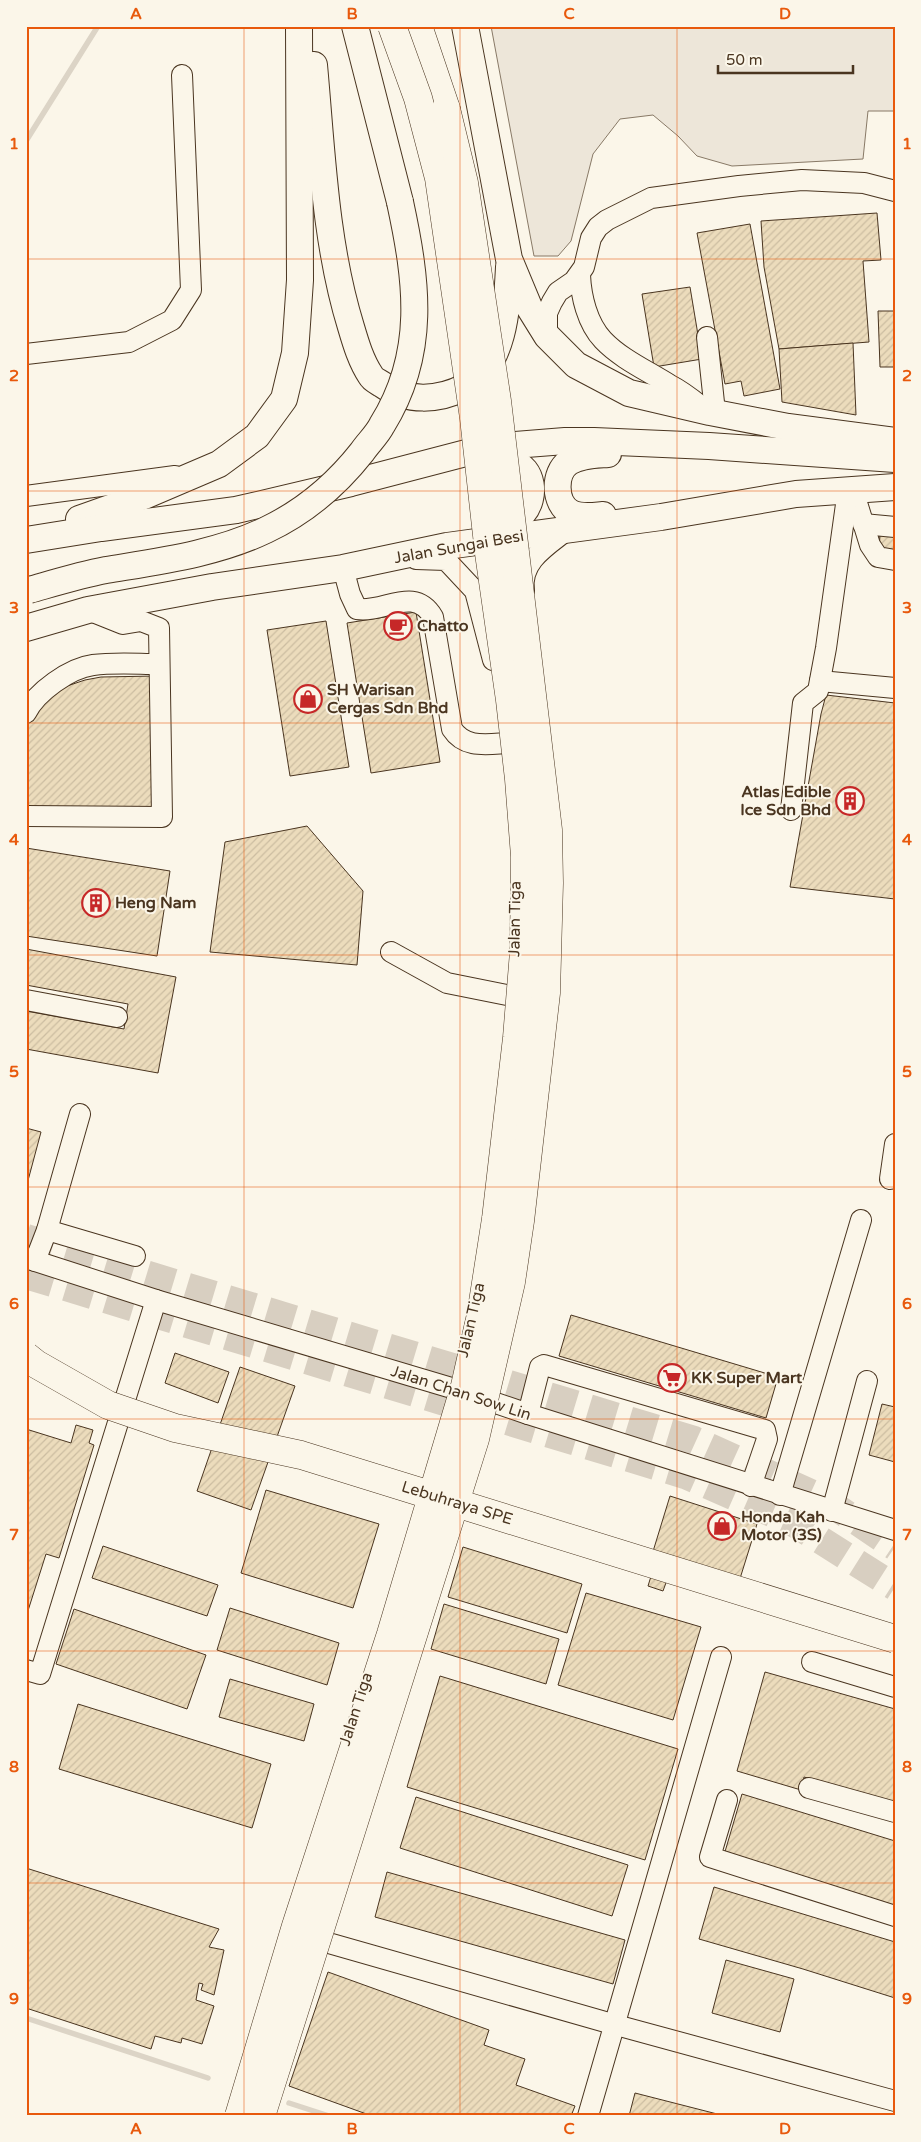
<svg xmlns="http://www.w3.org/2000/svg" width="921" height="2142" font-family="'Varela Round',sans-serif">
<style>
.green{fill:#ede6d9;stroke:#887966}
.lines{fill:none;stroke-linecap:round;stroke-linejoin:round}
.stream{stroke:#dcd4c6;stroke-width:5.5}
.building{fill:url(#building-hatch);stroke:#4a3520}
.highway-tunnel{stroke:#d8cfc1;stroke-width:28;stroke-dasharray:28 14;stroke-linecap:butt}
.minor-casing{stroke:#4a3520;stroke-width:22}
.major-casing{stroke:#4a3520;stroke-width:28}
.highway-casing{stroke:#4a3520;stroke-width:29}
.minor{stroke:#fbf6e9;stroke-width:20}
.major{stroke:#fbf6e9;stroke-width:26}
.highway{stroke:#fbf6e9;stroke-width:28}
.major-bridge-casing{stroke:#4a3520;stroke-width:28;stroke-linecap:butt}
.highway-bridge-casing{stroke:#4a3520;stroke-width:29;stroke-linecap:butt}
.major-bridge{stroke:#fbf6e9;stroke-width:26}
.highway-bridge{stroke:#fbf6e9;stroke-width:28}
.grid{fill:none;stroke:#e8590c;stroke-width:1;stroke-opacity:0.55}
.labels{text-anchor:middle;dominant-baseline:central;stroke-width:4;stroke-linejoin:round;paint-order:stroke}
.street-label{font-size:16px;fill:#4a3520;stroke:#fbf6e9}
.poi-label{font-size:16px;font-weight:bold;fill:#4a3520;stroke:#fbf6e9;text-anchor:start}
.neatline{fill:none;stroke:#e8590c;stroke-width:2}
.grid-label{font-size:16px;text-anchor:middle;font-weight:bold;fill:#e8590c}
</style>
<defs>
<pattern id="building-hatch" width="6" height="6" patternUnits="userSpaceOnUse" patternTransform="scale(1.25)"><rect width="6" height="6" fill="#ecdcbc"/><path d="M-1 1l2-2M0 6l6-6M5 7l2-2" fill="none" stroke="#ccbda1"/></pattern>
</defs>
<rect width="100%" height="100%" fill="#fbf6e9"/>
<path class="green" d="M491 26H895V111H868L863 159 732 166 697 156 678 136 653 115 620 119 593 154 571 241 558 256H534Z"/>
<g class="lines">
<g class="stream">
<path d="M26 141 98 26"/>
<path d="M26 2018 208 2078"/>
<path d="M289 2103 329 2116"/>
</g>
</g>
<g class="building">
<path d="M877 213 881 260 863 261 869 342 779 349 764 267 761 221Z"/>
<path d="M750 224 780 389 744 396 741 381 725 384 697 233Z"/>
<path d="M690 287 702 359 654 367 642 294Z"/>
<path d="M878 311H895V367H880Z"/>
<path d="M853 343 856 415 782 402 779 349Z"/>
<path d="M880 532H895V556H879Z"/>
<path d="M416 612 440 762 371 773 347 623Z"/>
<path d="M326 621 349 767 290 776 267 630Z"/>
<path d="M156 676 153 808 26 809V725L43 703 64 687 85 680 101 677Z"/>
<path d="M826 695 895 703V899L790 887 821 714Z"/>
<path d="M307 826 363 891 357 965 210 952 225 842Z"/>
<path d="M26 848 170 871 157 956 26 936Z"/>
<path d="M26 949 176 977 158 1073 26 1049V1011L124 1029 128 1004 26 985Z"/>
<path d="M26 1128 41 1132 26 1188Z"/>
<path d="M571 1315 778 1377 766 1418 559 1356Z"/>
<path d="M175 1353 229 1372 218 1403 165 1383Z"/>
<path d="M240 1367 295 1386 251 1510 197 1491Z"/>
<path d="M882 1404 895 1407V1462L869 1455Z"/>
<path d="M76 1425 93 1430 89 1443 94 1445 59 1558 46 1554 26 1617V1429L71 1443Z"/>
<path d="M266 1490 379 1524 353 1608 241 1573Z"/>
<path d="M670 1496 757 1524 733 1601 667 1580 663 1591 648 1586 652 1573 647 1571Z"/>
<path d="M103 1546 218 1585 207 1616 92 1578Z"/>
<path d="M463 1547 582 1584 567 1633 448 1597Z"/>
<path d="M586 1593 701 1627 673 1720 558 1685Z"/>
<path d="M444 1604 559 1639 546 1684 431 1649Z"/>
<path d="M230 1608 339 1643 327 1685 217 1650Z"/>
<path d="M74 1609 206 1655 187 1709 56 1664Z"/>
<path d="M765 1672 895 1709V1803L804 1777 801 1790 737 1771Z"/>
<path d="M440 1676 678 1749 645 1860 407 1787Z"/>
<path d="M230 1679 314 1704 304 1741 219 1717Z"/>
<path d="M78 1704 271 1764 252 1828 59 1769Z"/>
<path d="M742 1794 895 1841V1907L724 1855Z"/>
<path d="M416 1797 628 1865 612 1916 400 1848Z"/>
<path d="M26 1868 219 1929 209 1947 224 1950 214 1995 201 1990 203 1984 199 1983 196 2000 214 2006 202 2044 182 2038 181 2043 155 2036 151 2049 26 2008Z"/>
<path d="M387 1872 625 1940 613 1984 375 1917Z"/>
<path d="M714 1887 895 1942V1998L803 1969 699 1939Z"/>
<path d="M726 1960 794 1979 780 2032 712 2013Z"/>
<path d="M328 1972 489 2030 484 2045 525 2059 516 2085 575 2106 571 2116H372L289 2086Z"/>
<path d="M635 2093 725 2116H629Z"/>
</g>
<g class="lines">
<g class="highway-tunnel">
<path d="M26 1238 694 1440 824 1499 895 1547"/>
<path d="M26 1275 685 1475 792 1522 895 1587"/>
</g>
<defs>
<g id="minor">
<path d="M580 275C581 296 587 323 603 340 621 359 648 371 670 385 682 391 692 399 702 407"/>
<path d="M547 336V313L552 302 558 292 574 281 584 267 591 238 598 227 607 220 651 198 739 186 802 180 864 183 895 191"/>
<path d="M707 337 715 412"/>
<path d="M26 354 129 342 172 320 191 290 182 75"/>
<path d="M853 490 870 545 878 557 895 560"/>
<path d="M26 496 175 476"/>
<path d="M863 524 895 527"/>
<path d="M416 559 446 560 475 591 493 660"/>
<path d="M343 568 350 594 357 609C385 613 414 585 433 617L452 729C465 749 487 744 509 743"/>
<path d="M524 590C520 561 547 546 567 530"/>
<path d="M820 681 895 688"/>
<path d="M26 713C36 692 70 668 93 665 114 662 138 664 159 664"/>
<path d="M791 810 803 703 818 691 826 648 848 490"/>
<path d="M26 816 162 817 159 628 141 621 123 624 88 610"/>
<path d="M391 952 447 983 512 996"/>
<path d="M26 1000 117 1017"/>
<path d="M890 1179 895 1144"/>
<path d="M47 1230 135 1256"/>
<path d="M26 1258 156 1300 455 1389 528 1414 895 1530"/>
<path d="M35 1261 47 1230 80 1114"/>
<path d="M528 1414 540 1367 544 1365 765 1430 767 1439 751 1486"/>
<path d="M780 1495 861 1220"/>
<path d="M832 1511 867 1381"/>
<path d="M812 1662 895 1687"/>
<path d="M26 1670 40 1674 156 1300"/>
<path d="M809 1788 895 1812"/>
<path d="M727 1800 710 1857 895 1916"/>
<path d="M304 1936 616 2025 895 2101"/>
<path d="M588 2116 721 1657"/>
</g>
<g id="major">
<path d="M355 26 400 202"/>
<path d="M465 26 509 259 529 307 547 336 576 365 629 393 710 412 788 427 895 441"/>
<path d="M314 65C322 152 325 243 351 327 356 344 361 361 371 376 373 380 379 382 383 385 407 402 438 401 465 387 505 365 507 307 509 267"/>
<path d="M484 464C493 462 504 460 512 462 534 468 536 498 523 513L491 522"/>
<path d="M603 515C592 516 581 518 571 513 554 504 553 473 569 462 581 455 595 455 608 454"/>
<path d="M79 519 144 496 219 464 257 436 284 399 295 353 300 280 299 26"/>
<path d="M26 540 101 528 236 510 351 483 489 447 565 441H594L709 446 895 459"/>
<path d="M26 628 88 610 212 587 343 568 447 546 661 517 796 494 895 487"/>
</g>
<path id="highway" d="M418 26 446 109"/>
</defs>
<use href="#minor" class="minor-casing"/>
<use href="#major" class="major-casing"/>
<use href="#highway" class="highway-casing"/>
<use href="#minor" class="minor"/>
<use href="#major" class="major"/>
<use href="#highway" class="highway"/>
<defs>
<path id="major-bridge" d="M29 590C54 583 80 575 106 570 160 561 216 554 266 530 304 512 336 485 362 452 368 443 377 435 382 425 427 353 417 281 400 202"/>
<g id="highway-bridge">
<path d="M26 1356 36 1364 108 1405 175 1428 301 1455 895 1639"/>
<path d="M239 2116 296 1926 391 1634 465 1386 481 1315 496 1219 517 1038 524 952 525 856 519 779 510 700 489 553 474 418 439 178 418 98 392 26"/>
<path d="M261 2116 475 1439 511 1282 520 1221 546 993 549 883 548 830 542 779 497 401 464 183 446 109"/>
</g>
</defs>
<use href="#major-bridge" class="major-bridge-casing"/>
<use href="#highway-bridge" class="highway-bridge-casing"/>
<use href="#major-bridge" class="major-bridge"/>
<use href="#highway-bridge" class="highway-bridge"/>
</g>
<path class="grid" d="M244 26V2116M460 26V2116M677 26V2116M26 259H895M26 491H895M26 723H895M26 955H895M26 1187H895M26 1419H895M26 1651H895M26 1883H895"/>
<defs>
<symbol id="cafe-ring" viewBox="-11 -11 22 22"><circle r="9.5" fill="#fbf6e9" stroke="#c62828" stroke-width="1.5"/><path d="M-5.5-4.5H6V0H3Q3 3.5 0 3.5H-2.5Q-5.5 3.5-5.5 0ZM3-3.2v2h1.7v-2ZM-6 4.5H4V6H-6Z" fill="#c62828"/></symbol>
<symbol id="shop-ring" viewBox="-11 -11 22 22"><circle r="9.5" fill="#fbf6e9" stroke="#c62828" stroke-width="1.5"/><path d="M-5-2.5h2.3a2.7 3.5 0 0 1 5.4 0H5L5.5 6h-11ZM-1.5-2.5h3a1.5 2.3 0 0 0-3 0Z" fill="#c62828"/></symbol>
<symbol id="building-ring" viewBox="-11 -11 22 22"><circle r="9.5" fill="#fbf6e9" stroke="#c62828" stroke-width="1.5"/><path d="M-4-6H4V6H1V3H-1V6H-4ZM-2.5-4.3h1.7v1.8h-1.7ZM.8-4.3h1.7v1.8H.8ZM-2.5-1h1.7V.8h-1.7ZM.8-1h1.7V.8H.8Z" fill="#c62828"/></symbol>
<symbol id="supermarket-ring" viewBox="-11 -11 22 22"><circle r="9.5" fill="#fbf6e9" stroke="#c62828" stroke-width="1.5"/><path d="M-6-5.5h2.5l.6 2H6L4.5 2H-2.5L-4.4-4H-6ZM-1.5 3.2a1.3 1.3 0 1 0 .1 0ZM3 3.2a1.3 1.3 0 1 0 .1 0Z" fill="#c62828"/></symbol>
</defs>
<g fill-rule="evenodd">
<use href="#cafe-ring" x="382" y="610" width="32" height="32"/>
<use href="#shop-ring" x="292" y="683" width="32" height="32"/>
<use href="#building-ring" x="834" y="785" width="32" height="32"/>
<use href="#building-ring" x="80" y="887" width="32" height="32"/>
<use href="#supermarket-ring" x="656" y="1362" width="32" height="32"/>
<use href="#shop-ring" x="706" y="1510" width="32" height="32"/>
</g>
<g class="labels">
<g class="street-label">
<text transform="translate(459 547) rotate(-10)">Jalan Sungai Besi</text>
<text transform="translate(515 919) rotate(-89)">Jalan Tiga</text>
<text transform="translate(471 1320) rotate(-77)">Jalan Tiga</text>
<text transform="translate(461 1393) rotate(18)">Jalan Chan Sow Lin</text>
<text transform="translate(457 1503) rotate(17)">Lebuhraya SPE</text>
<text transform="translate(356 1709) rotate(-72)">Jalan Tiga</text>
</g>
<g class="poi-label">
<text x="417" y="626">Chatto</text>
<text x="327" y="690">SH Warisan<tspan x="327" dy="18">Cergas Sdn Bhd</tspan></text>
<text x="831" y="792" text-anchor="end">Atlas Edible<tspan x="831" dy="18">Ice Sdn Bhd</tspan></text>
<text x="115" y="903">Heng Nam</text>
<text x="691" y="1378">KK Super Mart</text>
<text x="741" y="1517">Honda Kah<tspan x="741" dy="18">Motor (3S)</tspan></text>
</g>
</g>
<rect width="921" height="2142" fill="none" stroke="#fbf6e9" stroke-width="55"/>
<path d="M718 65v8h135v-8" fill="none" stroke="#4a3520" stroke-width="2.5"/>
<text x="726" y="65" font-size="15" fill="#4a3520" stroke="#fbf6e9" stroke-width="4" paint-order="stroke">50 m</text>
<rect x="28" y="28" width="866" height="2086" class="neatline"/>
<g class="grid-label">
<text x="136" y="19">A</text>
<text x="352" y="19">B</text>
<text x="569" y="19">C</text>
<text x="785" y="19">D</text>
<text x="14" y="149">1</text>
<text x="907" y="149">1</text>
<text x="14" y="381">2</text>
<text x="907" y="381">2</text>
<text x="14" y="613">3</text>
<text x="907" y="613">3</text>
<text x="14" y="845">4</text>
<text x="907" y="845">4</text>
<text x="14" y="1077">5</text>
<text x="907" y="1077">5</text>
<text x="14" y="1309">6</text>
<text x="907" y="1309">6</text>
<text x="14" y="1540">7</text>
<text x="907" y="1540">7</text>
<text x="14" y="1772">8</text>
<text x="907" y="1772">8</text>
<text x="14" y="2004">9</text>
<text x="907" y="2004">9</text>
<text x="136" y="2134">A</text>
<text x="352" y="2134">B</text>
<text x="569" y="2134">C</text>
<text x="785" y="2134">D</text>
</g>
</svg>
